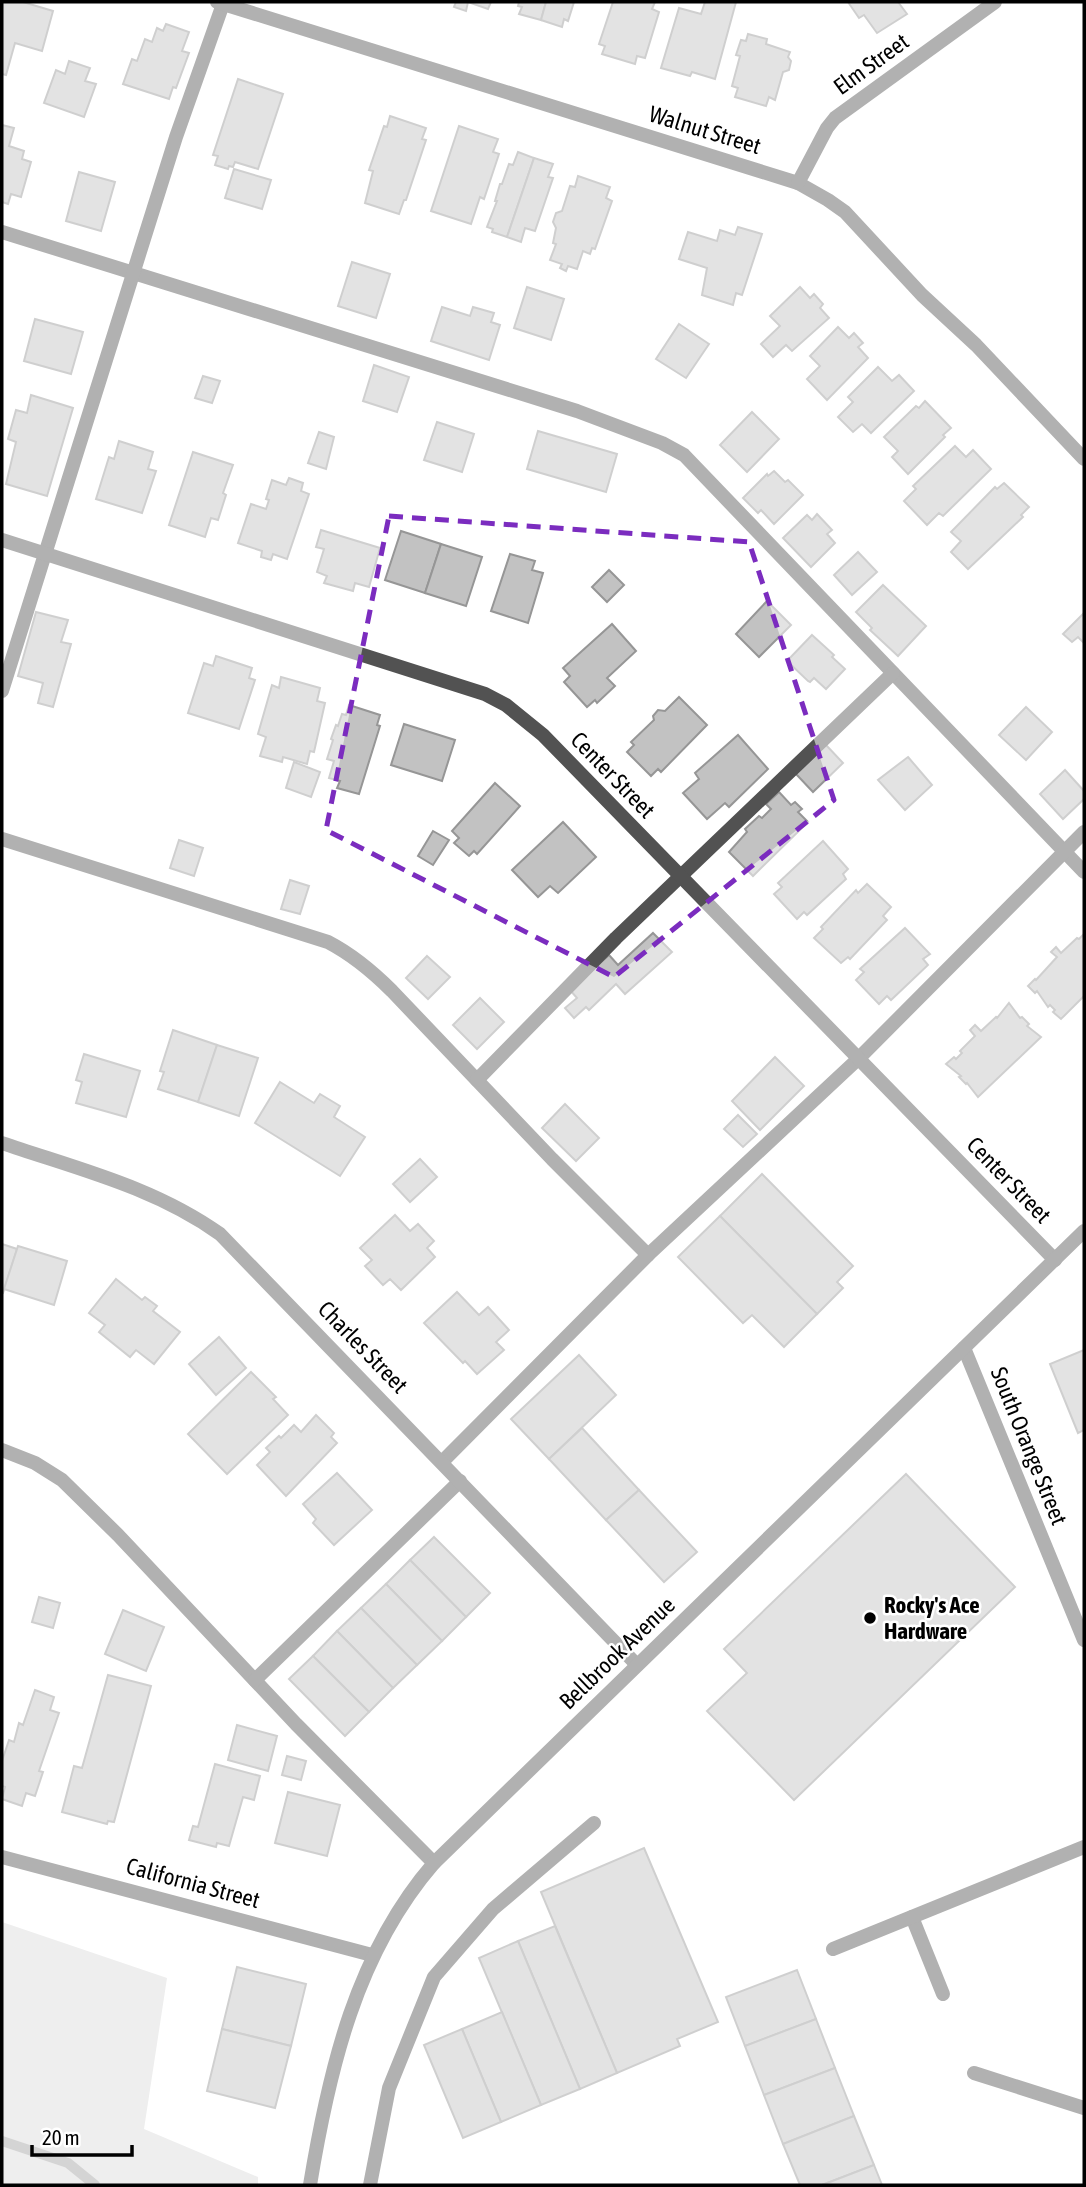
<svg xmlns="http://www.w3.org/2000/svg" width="1086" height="2187" font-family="'Asap Condensed',sans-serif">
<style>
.green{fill:#d9d9d9}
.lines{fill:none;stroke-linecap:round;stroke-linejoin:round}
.stream{stroke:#a0a0a0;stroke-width:10}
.building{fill:#c2c2c2;stroke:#969696;stroke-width:2}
.service{stroke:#525252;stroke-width:14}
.minor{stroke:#525252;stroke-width:14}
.tertiary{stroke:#525252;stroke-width:14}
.marked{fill:none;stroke:#7b2cbf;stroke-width:5;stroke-dasharray:14 9;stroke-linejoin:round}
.poi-dot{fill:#000;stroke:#fff;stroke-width:2.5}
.labels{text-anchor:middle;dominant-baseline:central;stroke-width:5;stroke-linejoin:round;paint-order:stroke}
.street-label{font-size:23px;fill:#000;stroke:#fff}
.poi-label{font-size:23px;font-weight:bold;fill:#000;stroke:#fff;text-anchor:start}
</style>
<rect width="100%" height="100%" fill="#fff"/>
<path class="green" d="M2 1922 167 1978 144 2129 258 2177V2185H2Z"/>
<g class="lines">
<path class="stream" d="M2 2141 68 2163 95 2185"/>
</g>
<g class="building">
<path d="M2 2H23L53 11 42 51 15 43 6 75 2 74Z"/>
<path d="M456 2H491L488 9 468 2 466 11 454 7Z"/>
<path d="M519 2H546L541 20 519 14 522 7 518 6Z"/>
<path d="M546 2H574L568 21 564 19 562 27 541 20Z"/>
<path d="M613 2H655L652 9 659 12 645 58 637 56 635 64 602 54 605 46 599 44Z"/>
<path d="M705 2H736L715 79 692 72 690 76 661 68 679 8 701 14Z"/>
<path d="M848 2H898L907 14 877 33 864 15 859 18Z"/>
<path d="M166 24 189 32 182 51 189 53 176 88 173 87 169 99 123 84 132 59 137 61 145 39 152 42 157 28 163 31Z"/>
<path d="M748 34 767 39 766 44 790 52 788 57 791 61 789 70 783 72 775 100 769 97 766 106 735 97 738 88 732 86 740 56 736 55 741 40 746 41Z"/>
<path d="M69 61 90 68 85 81 96 84 84 117 44 103 56 70 65 74Z"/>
<path d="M238 79 283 94 258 169 235 162 233 167 229 166 228 169 215 165 218 156 213 155Z"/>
<path d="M390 116 426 128 422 139 426 140 406 200H404L399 214 365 203 373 171 369 170 384 126 387 127Z"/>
<path d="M2 125 14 128 9 146 24 151 22 159 31 162 21 197 11 194 8 204 2 202Z"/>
<path d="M459 126 498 139 493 152 499 154 484 199 480 197 471 224 431 211Z"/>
<path d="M518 152 534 158 507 237 492 232 493 229 487 227 497 201H495L500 184H502L509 164 513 165Z"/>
<path d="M534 158 553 164 548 177 553 178 535 231 525 228 521 242 507 237Z"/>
<path d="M234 169 271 180 262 209 225 198Z"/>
<path d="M79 172 115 182 101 231 66 221Z"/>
<path d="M578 176 610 187 606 198 612 201 595 249 592 248 590 254 583 251 577 269 568 266 566 271 560 268 562 264 550 260 556 244 553 243 556 228 553 222 556 213 562 211 570 186 575 187Z"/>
<path d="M738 227 762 234 742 295 736 293 733 305 702 295 707 268 679 259 688 232 717 241 720 230 735 235Z"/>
<path d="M352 262 390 274 376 318 338 306Z"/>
<path d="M527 287 564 299 551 340 514 328Z"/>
<path d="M800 287 810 298 814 294 823 304 820 308 829 318 792 351 786 345 773 357 761 344 780 326 770 316Z"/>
<path d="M442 307 470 316 473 307 494 313 491 322 500 325 489 360 431 341Z"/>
<path d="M35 319 83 332 71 374 24 361Z"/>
<path d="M679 324 709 344 686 378 656 359Z"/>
<path d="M838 327 849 338 854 333 863 343 858 347 868 358 827 400 807 379 820 366 810 356Z"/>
<path d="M374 365 409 377 397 412 363 401Z"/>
<path d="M878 367 892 381 899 375 914 391 871 433 862 424 853 432 838 417 853 402 848 397Z"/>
<path d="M203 376 220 381 212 403 195 398Z"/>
<path d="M31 395 73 408 47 496 6 484 16 442 8 439 16 410 27 413Z"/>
<path d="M925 401 951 428 943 435 945 437 908 474 892 457 898 451 884 437 916 406 919 408Z"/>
<path d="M752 412 779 439 747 472 720 445Z"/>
<path d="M437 422 474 434 462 472 424 460Z"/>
<path d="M538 431 617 454 606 492 527 469Z"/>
<path d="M319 432 334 437 326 469 308 463Z"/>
<path d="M119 441 153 452 148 469 156 471 142 513 96 499 109 457 114 459Z"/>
<path d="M955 446 966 457 973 450 991 469 943 516 939 513 927 525 904 501 916 489 913 486Z"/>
<path d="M193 452 233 465 223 493 226 495 218 520 211 518 205 537 169 525Z"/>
<path d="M774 471 785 482 788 480 803 495 774 524 761 510 758 513 743 498 767 474 768 476Z"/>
<path d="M289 478 303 483 301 491 309 494 287 559 273 554 271 560 261 557 262 551 238 543 251 504 266 509 269 500 266 499 272 480 286 485Z"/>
<path d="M1004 483 1029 507 1021 515 1023 517 968 569 951 552 961 541 951 532 995 487 997 489Z"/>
<path d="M817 514 832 530 827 534 835 543 811 567 783 538 807 515 812 520Z"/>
<path d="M321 530 380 548 369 587 355 583 353 591 324 583 327 576 317 572 324 549 316 547Z"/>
<path d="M401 531 441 544 425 593 385 580Z"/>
<path d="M441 544 482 557 466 606 425 593Z"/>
<path d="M858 552 877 572 852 595 834 575Z"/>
<path d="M510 554 535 561 532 570 543 573 528 623 491 611Z"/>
<path d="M609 570 624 585 607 602 592 587Z"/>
<path d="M883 585 926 626 898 656 870 630 872 628 856 612Z"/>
<path d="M767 601 791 625 759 657 736 634Z"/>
<path d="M36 612 68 620 61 642 71 644 53 707 38 703 43 683 18 676Z"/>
<path d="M1084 613V643L1078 637 1072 642 1063 634Z"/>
<path d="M612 624 636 651 607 678 615 686 597 703 595 700 587 707 564 682 570 676 563 668Z"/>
<path d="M812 635 834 655 832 657 845 669 826 689 814 678 810 682 808 681 787 661Z"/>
<path d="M216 656 252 668 249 678 255 680 239 729 188 713 204 663 213 666Z"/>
<path d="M281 677 320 688 317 701 325 703 314 752 310 751 307 764 283 757 282 762 260 756 266 737 258 734 272 685 279 688Z"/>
<path d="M679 697 707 725 661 772 658 769 651 776 627 752 634 745 631 742 654 720 653 716 658 710 665 711Z"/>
<path d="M349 705 380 715 377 725 380 726 359 794 337 788 340 781 329 778 334 761 327 759 333 740 331 739 336 725 338 726 342 714 346 715Z"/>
<path d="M1026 707 1052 732 1026 760 999 735Z"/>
<path d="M404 724 455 740 442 781 391 765Z"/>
<path d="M738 735 768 769 729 807 725 803 707 819 683 793 699 779 695 773Z"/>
<path d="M826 745 843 763 813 792 796 774Z"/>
<path d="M908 757 932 785 905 810 878 780Z"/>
<path d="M294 762 320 772 311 797 286 788Z"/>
<path d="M1065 770 1084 791V799L1063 819 1040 794Z"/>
<path d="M495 783 520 806 477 854 474 851 469 856 454 843 459 838 452 831Z"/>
<path d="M779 792 791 805 795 802 802 809 798 812 808 822 753 876 729 852 747 832 745 829 759 816 762 818 771 809 766 804Z"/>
<path d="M563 822 596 857 558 893 550 886 538 897 512 870Z"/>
<path d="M433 831 449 840 433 865 418 856Z"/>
<path d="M179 840 203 848 194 876 170 868Z"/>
<path d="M823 841 848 869 843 874 846 879 807 915 804 912 797 919 774 894 782 887 778 883Z"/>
<path d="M290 880 309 886 300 914 281 909Z"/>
<path d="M867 884 891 907 883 916 887 920 850 959 848 957 841 963 814 938 823 929 821 927 856 890 858 893Z"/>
<path d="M905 928 930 954 923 959 928 965 891 1000 887 996 879 1004 856 980 864 972 860 969Z"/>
<path d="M653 933 672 952 625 994 616 984 589 1010 586 1007 574 1018 565 1008 577 998 570 990 609 955 618 965Z"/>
<path d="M1084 934V996L1061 1019 1053 1012 1055 1010 1050 1005 1048 1007 1037 991 1035 993 1028 986 1035 979 1036 980 1057 957 1051 952 1056 947 1061 953 1077 938 1079 939Z"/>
<path d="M427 956 450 977 428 999 406 978Z"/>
<path d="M480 998 504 1022 477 1049 453 1025Z"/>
<path d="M1009 1003 1020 1018 1022 1017 1029 1024 1027 1026 1041 1037 978 1097 967 1083 966 1084 959 1077 961 1076 946 1064 954 1057 956 1059 962 1053 960 1051 975 1036 970 1030 975 1025 981 1031 996 1017 997 1018Z"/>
<path d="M173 1030 217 1045 198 1102 158 1089 164 1072 160 1071Z"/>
<path d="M217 1045 258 1058 239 1116 198 1102Z"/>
<path d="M84 1054 140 1071 126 1117 76 1103 82 1082 76 1080Z"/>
<path d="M775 1057 804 1086 760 1130 732 1101Z"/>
<path d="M280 1082 314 1103 320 1094 340 1106 334 1117 365 1137 340 1176 255 1123Z"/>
<path d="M565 1104 599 1138 576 1161 542 1128Z"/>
<path d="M738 1115 757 1134 743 1147 724 1129Z"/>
<path d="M420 1159 437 1177 410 1202 393 1184Z"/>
<path d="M762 1174 853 1266 837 1282 843 1288 817 1314 720 1216Z"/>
<path d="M395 1215 410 1231 418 1224 434 1241 427 1248 435 1257 401 1290 390 1279 383 1285 365 1266 372 1260 360 1248Z"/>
<path d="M720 1216 817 1314 784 1347 752 1315 743 1323 678 1257Z"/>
<path d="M2 1244 17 1249 3 1293H2Z"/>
<path d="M18 1246 67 1261 54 1305 4 1289Z"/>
<path d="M116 1279 142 1300 145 1297 157 1306 153 1311 180 1332 154 1364 136 1350 130 1357 99 1332 105 1325 89 1313Z"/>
<path d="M457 1292 479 1315 488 1307 509 1330 496 1342 504 1350 477 1374 465 1361 463 1363 424 1323Z"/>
<path d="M219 1337 246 1368 216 1395 189 1364Z"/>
<path d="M1084 1350V1430L1078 1433 1050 1364Z"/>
<path d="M579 1355 616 1395 549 1459 511 1419Z"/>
<path d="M251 1372 276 1397 273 1399 288 1415 227 1474 188 1434Z"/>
<path d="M316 1415 334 1433 331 1437 337 1443 286 1496 257 1465 270 1452 266 1448 279 1436 281 1438 294 1425 301 1432Z"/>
<path d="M582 1428 639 1490 606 1520 549 1459Z"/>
<path d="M337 1473 372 1510 334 1545 313 1523 316 1519 303 1504Z"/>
<path d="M906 1474 1015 1587 794 1800 707 1711 747 1673 724 1649Z"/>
<path d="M639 1490 697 1552 664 1582 606 1520Z"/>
<path d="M434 1537 490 1593 466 1617 410 1560Z"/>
<path d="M410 1560 466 1617 442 1641 386 1584Z"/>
<path d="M386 1584 442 1641 417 1665 361 1608Z"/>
<path d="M39 1597 60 1603 53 1628 32 1622Z"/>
<path d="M361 1608 417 1665 393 1688 337 1631Z"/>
<path d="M123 1610 164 1627 146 1671 105 1654Z"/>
<path d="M337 1631 393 1688 369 1712 313 1656Z"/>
<path d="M313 1656 369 1712 345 1736 289 1679Z"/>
<path d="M108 1675 151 1686 114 1822 108 1821 107 1824 62 1812 74 1766 82 1768Z"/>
<path d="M35 1690 54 1697 50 1710 59 1713 39 1771 43 1772 35 1796 26 1793 22 1806 2 1799 5 1787 2 1786V1761L9 1740 14 1742 19 1723 23 1725Z"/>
<path d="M237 1725 277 1736 268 1771 228 1760Z"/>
<path d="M287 1756 306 1761 301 1780 282 1775Z"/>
<path d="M215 1764 260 1776 254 1800 243 1797 229 1846 217 1843 216 1847 189 1840 193 1826 198 1827Z"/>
<path d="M288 1792 340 1805 327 1856 275 1843Z"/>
<path d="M644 1848 718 2022 677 2039 680 2046 617 2073 541 1892Z"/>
<path d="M555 1926 617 2073 580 2089 518 1941Z"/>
<path d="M518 1941 580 2089 541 2105 479 1958Z"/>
<path d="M237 1967 306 1984 291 2046 222 2029Z"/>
<path d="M797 1970 816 2019 745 2046 726 1997Z"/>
<path d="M502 2012 541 2105 501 2122 462 2029Z"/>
<path d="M816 2019 835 2068 764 2095 745 2046Z"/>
<path d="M222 2029 291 2046 275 2108 207 2091Z"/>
<path d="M462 2029 501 2122 463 2138 424 2045Z"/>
<path d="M835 2068 854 2116 783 2144 764 2095Z"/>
<path d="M854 2116 874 2165 822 2185H800L783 2144Z"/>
<path d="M874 2165 882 2185H822Z"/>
</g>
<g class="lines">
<g class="service">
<path d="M2 232 577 411 662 443 684 455 1084 872"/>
<path d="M2 691 176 137 223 4"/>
<path d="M2 839 328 942C353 955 372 971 392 991L552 1159 648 1255"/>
<path d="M477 1080 616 938 893 673"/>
<path d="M2 1450 35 1463 62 1480 118 1535 296 1724 434 1863"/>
<path d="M442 1462 648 1255 858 1059 1084 832"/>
<path d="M255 1680 460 1481"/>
<path d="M912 1917 943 1994"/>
<path d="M833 1949 1084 1847"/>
<path d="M974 2073 1084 2108"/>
<path d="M370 2185 389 2088 434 1977 493 1909 594 1823"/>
</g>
<g class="minor">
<path d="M217 2 798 183 828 200 845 212 922 295 976 345 1084 459"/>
<path d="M798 183 827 128 835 118 995 2"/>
<path d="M2 540 485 694 506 705 543 735 1055 1260"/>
<path d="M2 1143C78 1169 154 1187 220 1234L637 1665"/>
<path d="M2 1857 372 1955"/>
</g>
<g class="tertiary">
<path d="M964 1348 1084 1640"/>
<path d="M310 2185C329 2070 356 1953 434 1863L1084 1231"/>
</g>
</g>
<path d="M0 0H1086V2187H0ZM389 516 749 542 834 800 614 977 326 830Z" fill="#fff" fill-opacity=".55" fill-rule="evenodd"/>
<path class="marked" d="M389 516 749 542 834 800 614 977 326 830Z"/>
<circle class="poi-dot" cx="870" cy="1618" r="7"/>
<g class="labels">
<g class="street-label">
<text transform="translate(871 64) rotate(-36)">Elm Street</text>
<text transform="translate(705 130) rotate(17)">Walnut Street</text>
<text transform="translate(613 775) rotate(46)">Center Street</text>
<text transform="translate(1009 1180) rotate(46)">Center Street</text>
<text transform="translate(363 1347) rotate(46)">Charles Street</text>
<text transform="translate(1029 1446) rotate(68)">South Orange Street</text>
<text transform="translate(617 1653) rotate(-44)">Bellbrook Avenue</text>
<text transform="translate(193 1883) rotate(15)">California Street</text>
</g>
<g class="poi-label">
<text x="884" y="1605">Rocky's Ace<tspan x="884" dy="26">Hardware</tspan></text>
</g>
</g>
<rect width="1086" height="2187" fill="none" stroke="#000000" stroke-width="7"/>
<path d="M32 2145v10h100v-10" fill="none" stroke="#000000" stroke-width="3.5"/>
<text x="42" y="2145" font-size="21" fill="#000000" stroke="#ffffff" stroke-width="5" paint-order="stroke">20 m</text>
</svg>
